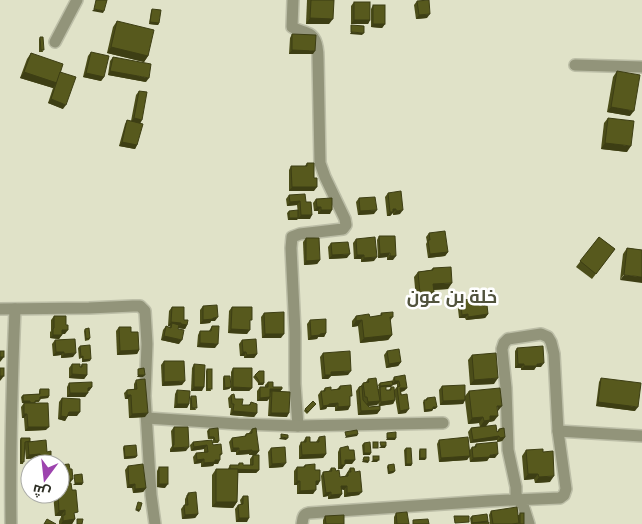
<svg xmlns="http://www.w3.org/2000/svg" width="642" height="524" font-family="'Libre Baskerville',Cairo,serif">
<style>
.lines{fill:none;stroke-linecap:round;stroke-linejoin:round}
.minor-casing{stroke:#bcbea7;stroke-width:14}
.minor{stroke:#92947a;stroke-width:11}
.wall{fill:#4b4d19;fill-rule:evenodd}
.shaded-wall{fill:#3d3e14}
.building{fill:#57591d;stroke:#3d3e14}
.labels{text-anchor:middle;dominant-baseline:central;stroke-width:5;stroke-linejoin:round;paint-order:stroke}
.quarter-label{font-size:18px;font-weight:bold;fill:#51533d;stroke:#fff}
</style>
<rect width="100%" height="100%" fill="#e0e2c8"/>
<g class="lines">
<defs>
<g id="minor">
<path d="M293 0 292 27C297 30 302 31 307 33 317 36 318 49 318 58L320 163 325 177 345 219 346 225 343 229 300 234 292 237 291 248 295 332V384L298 426"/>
<path d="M55 42 77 0"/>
<path d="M575 65 642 67"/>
<path d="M0 309 89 308 133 306H140L145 311 147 344 145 396 151 495 155 524"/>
<path d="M147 418 238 424 298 426 443 423"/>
<path d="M558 431 642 436"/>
<path d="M11 524C10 452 12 381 15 309"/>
<path d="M302 524C303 518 303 514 309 513L489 501 560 498 564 495 566 489 558 431 554 354 551 342 548 337 541 334 508 339 504 343 502 349 506 388 508 450 516 487V494L518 500 523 505 529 524"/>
</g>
</defs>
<use href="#minor" class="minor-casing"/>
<use href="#minor" class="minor"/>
</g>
<g class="wall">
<path d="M307 0H334L329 24H306Z"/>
<path d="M417 1 427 18 416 19 414 5Z"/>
<path d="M354 2 370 20 368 24H351V6Z"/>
<path d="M373 5 385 24 382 28 371 27V9Z"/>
<path d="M152 9 159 23 158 25 149 24 151 11Z"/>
<path d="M117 21 148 56 144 62 107 53 113 27Z"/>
<path d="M292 34 313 54H289L290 38Z"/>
<path d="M40 37 43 52H39V39Z"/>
<path d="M91 52 104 77 101 81 83 77 88 56Z"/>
<path d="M31 53 60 72 63 109 48 103 53 88 20 78 27 59Z"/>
<path d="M113 57 146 82 108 75 110 61Z"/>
<path d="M617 71 630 116 607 112 613 77Z"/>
<path d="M139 91 140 123 137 145 135 149 119 146 125 124 127 120 131 121 136 95Z"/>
<path d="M608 118 627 152 601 149 604 123Z"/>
<path d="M307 163 314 191H289V170L291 166H305Z"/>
<path d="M388 193 400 214 393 215V213L390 216H387L385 197Z"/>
<path d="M289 195 306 202 310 219H298V218L297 220H288L287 213 289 211 298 214 297 205 287 206 286 199Z"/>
<path d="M359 198 374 214 358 215 356 202Z"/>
<path d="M316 199 330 214H318V211H314L313 203Z"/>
<path d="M429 233 448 252 445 256 428 258 426 244 427 242 426 237Z"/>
<path d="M379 236 393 260H387V257L378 258 377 240Z"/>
<path d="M599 237 615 249 592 279 576 267Z"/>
<path d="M306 238 320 260 317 264 304 265 303 242Z"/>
<path d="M356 239 374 261 361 262V259H354L353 243Z"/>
<path d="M331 243 347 258 329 259 328 247Z"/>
<path d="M627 248 642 250 620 280 623 254Z"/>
<path d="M433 268 448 289 434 290 430 297 416 299 414 277 418 272 431 270Z"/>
<path d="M463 300 483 306 488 314 485 318 466 320 465 318H459L458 309Z"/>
<path d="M203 306 215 321H211L210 323 200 324V310Z"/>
<path d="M172 307 187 325 185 329 178 328 179 344 161 340 163 330 166 326 169 327 170 326H168L169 311Z"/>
<path d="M232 307 250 322 247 334 228 333 229 311Z"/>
<path d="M264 313 281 338H262L261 317Z"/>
<path d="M381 313 393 317 390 321 392 335 388 340 360 343 358 326 352 327V321L356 316 370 317 380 316Z"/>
<path d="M54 316 65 334H62L59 339 50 338V332L51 331V320Z"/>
<path d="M310 320 326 333 324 337H318L317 339 308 340 307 324Z"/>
<path d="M212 326 215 348 197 347 198 335 200 331H209Z"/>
<path d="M119 327 131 332 139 350 137 354 117 355 116 331Z"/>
<path d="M85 329 90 338 89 340 85 341 84 331Z"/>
<path d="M55 340 73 357 61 358V355L53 356 52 344Z"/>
<path d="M242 340 257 354 254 358H244V356H240L239 344Z"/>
<path d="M80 346 90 361 82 362V358L79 359 78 348Z"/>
<path d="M517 348 541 367H536L534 370H521V368H515V351Z"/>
<path d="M387 351 401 362 398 366 386 368 384 355Z"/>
<path d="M323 353 348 375 331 376 328 379H322L320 357Z"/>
<path d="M472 355 494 384 470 385 468 360Z"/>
<path d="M164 361 182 385 162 386 161 365Z"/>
<path d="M72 364 80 367 82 364 87 375 84 379 69 378V368Z"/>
<path d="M194 364 202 391H191L192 368Z"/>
<path d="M233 368 252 388 249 391H231V372Z"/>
<path d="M207 369 211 391H206V371Z"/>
<path d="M255 375 264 383 263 385H258V383L253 377Z"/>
<path d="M224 376 231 387 229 389 223 390V378Z"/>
<path d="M394 377 407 388 404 391 401 392 406 413 398 414 394 391 395 400 393 404 380 406V410L377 414 358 415 356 391 359 387H360L363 383 366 382 368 379 378 389 379 388 378 385 380 383 392 381ZM397 384V387L394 390 391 387 389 390H386V387H391L392 385ZM378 403 379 406 369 407V406L377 405Z"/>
<path d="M601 378 635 411 596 406 599 382Z"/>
<path d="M136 380 145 417 129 418 128 399H125L124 393 127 390 134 389V384Z"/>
<path d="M268 382 273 387 282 389 280 391 287 417 268 416 269 399 267 401H257V391L260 387H265V385Z"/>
<path d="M69 383 92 387 89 391H88L85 397H67V387Z"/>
<path d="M340 386 350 399V406L348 410 335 411V407H327L326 409 320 410 318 395 321 391H323L325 388 331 390 337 389Z"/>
<path d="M442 386 465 396 469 391 498 411 494 421 489 422 486 426 497 432 499 429 505 437 502 441 497 442V440L470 443 468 432 471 428 480 427 479 423 468 424 465 400 463 404 440 405 439 390Z"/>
<path d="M40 389 49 396 48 398 40 399 39 402H35L46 430 25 431 24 418H22L21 407 24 403H29H22L21 397 23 395 39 394V391Z"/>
<path d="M177 390 189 404 187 408H174L175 394Z"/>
<path d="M231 395 242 405H249L251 402 257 413 254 417 230 415 231 408H229L228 398Z"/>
<path d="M191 396 196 410H190V398Z"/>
<path d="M62 398 77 416H68L65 421 58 419 59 402Z"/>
<path d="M427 398 437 407 435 409H433L432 411 424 412 423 402Z"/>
<path d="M316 404 307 414 304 411 305 409Z"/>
<path d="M174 427 186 451 170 452V449L172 446 171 431Z"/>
<path d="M209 429 219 441 218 443H213V439H208L207 431Z"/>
<path d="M252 429 259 451 256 455 259 470 256 473H238L237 502 233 508 212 507V475L216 469H228L230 465H238L239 463 243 465H250V459L253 455H249V454L236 455V452H231L229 442 232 438 244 437 246 434 249 433Z"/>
<path d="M306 437 310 442H316L319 437 326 454 323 458 299 459V446L301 442H303Z"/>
<path d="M21 438 30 441 47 452 51 458 48 462 38 463V458L26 459 25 449 24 451 23 464H20V440Z"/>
<path d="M439 440 469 451 472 447H474L476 444 495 458H489L487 461 470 462 469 456 467 460 439 462 437 444Z"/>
<path d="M193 442 213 445 222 454 220 456 218 464H214L213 466 201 467V463L194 464 193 457 196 453H204V449L191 451 190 445Z"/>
<path d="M364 443 370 455H363L362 445Z"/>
<path d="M124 446 137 456 135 458 124 459 123 448Z"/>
<path d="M271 448 283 467 269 468 268 452Z"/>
<path d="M340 448 352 464H345L342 469H338V452Z"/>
<path d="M406 448 412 464 411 466H405L404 450Z"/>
<path d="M420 449 426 458 425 460H419V451Z"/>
<path d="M526 450 550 482 535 483 534 479 524 480 522 456Z"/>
<path d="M27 465 30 486H23V478L25 476 24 469Z"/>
<path d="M305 465 315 470 318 485H316L313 494H297V485H294V471L297 467H303Z"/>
<path d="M388 465 395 471 393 473 388 474 387 467Z"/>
<path d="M128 466 146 488 143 492 133 493 132 488H127L125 470Z"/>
<path d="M159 467 165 488 157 487V471Z"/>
<path d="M331 468 336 471 340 477 345 476 350 468 359 495 344 497V490L341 489 342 494 339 498 328 499V496L323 497 321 476 323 472 329 471Z"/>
<path d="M188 493 198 514 195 518 182 519 181 509 184 505H185V499Z"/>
<path d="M53 494H60L75 516V519L72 524H59V521L61 517V516H55Z"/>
<path d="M243 496 247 522H236L235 509 238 505H241L240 500Z"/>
<path d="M491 511 519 515 520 513 524 524H490L489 515Z"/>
<path d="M396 513 409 524H394V517Z"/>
<path d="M325 516 344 524H323V520Z"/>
<path d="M472 516 488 521 489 524H471L470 518Z"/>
</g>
<g class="shaded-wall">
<path d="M94 9 104 11 103 13 92 11Z"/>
<path d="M430 14 427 18 416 19 419 15Z"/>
<path d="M310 18 333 19 329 24H306Z"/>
<path d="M354 20H370L368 24H351Z"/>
<path d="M150 22 159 23 158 25 149 24Z"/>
<path d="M373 24H385L382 28 371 27Z"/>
<path d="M351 32 364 33 362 35 350 34Z"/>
<path d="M111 47 148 56 144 62 107 53Z"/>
<path d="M292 50 315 51 313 54H289Z"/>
<path d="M110 71 149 78 146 82 108 75Z"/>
<path d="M24 72 57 83 53 88 20 78Z"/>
<path d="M86 73 104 77 101 81 83 77Z"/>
<path d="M51 99 66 105 63 109 48 103Z"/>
<path d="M611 107 634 111 630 116 607 112Z"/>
<path d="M134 118 142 120 140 124 131 122Z"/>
<path d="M122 142 137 145 135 149 119 146Z"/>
<path d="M605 143 631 146 627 152 601 149Z"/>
<path d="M292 187H317L314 191H289Z"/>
<path d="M300 201 297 205 287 206 290 202Z"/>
<path d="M317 207H321L318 211H314Z"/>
<path d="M393 209H396L390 216H387Z"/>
<path d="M321 210H332L330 214H318Z"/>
<path d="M377 210 374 214 358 215 360 211Z"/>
<path d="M403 210 400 214 393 215 396 211Z"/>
<path d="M301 215H312L310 219H298Z"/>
<path d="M289 218H298L297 220H288Z"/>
<path d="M448 252 445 256 428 258 430 254Z"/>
<path d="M390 253 387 257 378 258 380 254Z"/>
<path d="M350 254 347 258 329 259 332 255Z"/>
<path d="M357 255H364L361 259H354Z"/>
<path d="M390 256H396L393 260H387Z"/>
<path d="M377 257 374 261 361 262 364 258Z"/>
<path d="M320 260 317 264 304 265 306 261Z"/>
<path d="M624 275 642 277V283L620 280Z"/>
<path d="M452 283 448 289 429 290 433 284Z"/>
<path d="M434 292 430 297 416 299 420 293Z"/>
<path d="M468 314 465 318H459L462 315Z"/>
<path d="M488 314 485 318 466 320 468 317Z"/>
<path d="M218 317 215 321H211L210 323 200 324 203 320Z"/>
<path d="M362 320 358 326 352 327 356 321Z"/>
<path d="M171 322 181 323 178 327 172 323 170 326H168Z"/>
<path d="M181 324 187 325 185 329 178 328Z"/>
<path d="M231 329 250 330 247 334 228 333Z"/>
<path d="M62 330H68L65 334H59Z"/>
<path d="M326 333 324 337H318L317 339 308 340 311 336 320 334Z"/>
<path d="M265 334H284L281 338H262Z"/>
<path d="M53 335H62L59 339 50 338Z"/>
<path d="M392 335 388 340 360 343 364 338Z"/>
<path d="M164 336 182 340 179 344 161 340Z"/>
<path d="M200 343 218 344 215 348 197 347Z"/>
<path d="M139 350 137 354 117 355 120 351Z"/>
<path d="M56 352H64L61 355 53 356Z"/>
<path d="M243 352H246L244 356H240Z"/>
<path d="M76 353 73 357 61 358 64 354Z"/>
<path d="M257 354 254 358H244L247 355Z"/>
<path d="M0 357H4L0 362Z"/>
<path d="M91 359 90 361 82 362 83 360Z"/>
<path d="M401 362 398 366 386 368 389 364Z"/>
<path d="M544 363 541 367H536L534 370H521L524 366 537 364Z"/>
<path d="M518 364H524L521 368H515Z"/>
<path d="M351 371 348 375 331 376 328 379H322L325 375 331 372Z"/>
<path d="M72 374 87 375 84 379 69 378Z"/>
<path d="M138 375H145L143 377H137Z"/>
<path d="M0 376H4L0 381Z"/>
<path d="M498 378 494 384 470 385 474 380Z"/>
<path d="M185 381 182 385 162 386 164 382Z"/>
<path d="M395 381H399L397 384 392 385 391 387 378 388 380 386 392 385Z"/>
<path d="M259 383H264L263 385H258Z"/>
<path d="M92 387 89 391H85L88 388Z"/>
<path d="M194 387H204L202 391H191Z"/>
<path d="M231 387 229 389 223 390 225 388Z"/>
<path d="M233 387 252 388 249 391H231Z"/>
<path d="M400 388H407L404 391 398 392Z"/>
<path d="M270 389H282L279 393 272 391 270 393Z"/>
<path d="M70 393H88L85 397H67Z"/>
<path d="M127 395H131L128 399H125Z"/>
<path d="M49 396 48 398 38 399 40 397Z"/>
<path d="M270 397 267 401H257L260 398Z"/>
<path d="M395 400 393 404 379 406 381 402Z"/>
<path d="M465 400 463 404 440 405 443 401Z"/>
<path d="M23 401H30L29 403H22Z"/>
<path d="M380 401 377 405 365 406 368 402Z"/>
<path d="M598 402 638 407 635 411 596 406Z"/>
<path d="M338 403 335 407H327L326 409 320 410 323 406 329 404Z"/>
<path d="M177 404H189L187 408H174Z"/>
<path d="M350 406 348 410 335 411 338 407Z"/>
<path d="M497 406H502L498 411Z"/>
<path d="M433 407H437L435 409H433L432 411 424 412 425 410Z"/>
<path d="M409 409 406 413 398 414 400 411Z"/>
<path d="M380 410 377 414 358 415 361 411Z"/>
<path d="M233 411 257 413 254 417 230 415Z"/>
<path d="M69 412H80L77 416H66Z"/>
<path d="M148 413 145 417 129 418 132 414Z"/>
<path d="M271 413H289L287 417 268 416Z"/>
<path d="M24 414H27L24 418H22Z"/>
<path d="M61 416 67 417 65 421 58 419Z"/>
<path d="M490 416H498L494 421 489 422 486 426 480 427 484 421Z"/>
<path d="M483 417 479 423 468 424 472 418Z"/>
<path d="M28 427H49L46 430 25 431Z"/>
<path d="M358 434 357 436 345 438 346 436Z"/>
<path d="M499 436 497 440 470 443 473 440Z"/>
<path d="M281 437 288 438 286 440 279 439Z"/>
<path d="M505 437 502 441 497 442 500 438Z"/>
<path d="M387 438H396L395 440H386Z"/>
<path d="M207 445 204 449 191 451 194 447Z"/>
<path d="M381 446H386L385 448H379Z"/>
<path d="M189 447 186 451 170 452 173 448Z"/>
<path d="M233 448H239L236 452H231Z"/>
<path d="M252 450 249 454 236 455 239 451Z"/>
<path d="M252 451H259L256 455H249Z"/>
<path d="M364 453H371L370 455H363Z"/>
<path d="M40 454 38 458 26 459 29 455Z"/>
<path d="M326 454 323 458 299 459 302 455Z"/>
<path d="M498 454 495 458H489L487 461 470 462 473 458 490 455Z"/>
<path d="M137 456 135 458 124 459 125 457Z"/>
<path d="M470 456 467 460 439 462 441 458Z"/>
<path d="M51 458 48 462 38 463 41 459Z"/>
<path d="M420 458H426L425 460H419Z"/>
<path d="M204 459 201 463 194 464 197 460Z"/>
<path d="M215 460H220L218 464H214L213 466 201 467 204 463Z"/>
<path d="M345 460H355L352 464H342Z"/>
<path d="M363 460 369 461 368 463 362 462Z"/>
<path d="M373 460H379L377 462H371Z"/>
<path d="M286 463 283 467 269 468 272 464Z"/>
<path d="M406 464H412L411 466H405Z"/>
<path d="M341 465H345L342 469H338Z"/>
<path d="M230 469 259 470 256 473H228Z"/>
<path d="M395 471 393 473 388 474 389 472Z"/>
<path d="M528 474H538L534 479 524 480Z"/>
<path d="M554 476 550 482 535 483 539 477Z"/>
<path d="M73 479 70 483 60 484V480Z"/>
<path d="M297 481H300L297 485H294Z"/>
<path d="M316 481H320L318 485H313Z"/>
<path d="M30 482V486H23L26 483Z"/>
<path d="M75 483H83L82 485H73Z"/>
<path d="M135 484 132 488H127L129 485Z"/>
<path d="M159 484H168L165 488 157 487Z"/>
<path d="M341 486H347L344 490 341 489Z"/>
<path d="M146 488 143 492 133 493 135 489Z"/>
<path d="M316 490 313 494H297L300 491Z"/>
<path d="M331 492 328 496 323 497 326 493Z"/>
<path d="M362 492 359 495 344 497 347 493Z"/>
<path d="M342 494 339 498 328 499 331 495Z"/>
<path d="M216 502H237L233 508 212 507Z"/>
<path d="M136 509 140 510 139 512 135 510Z"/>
<path d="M65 510 61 516H55L59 511Z"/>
<path d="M198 514 195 518 182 519 185 515Z"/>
<path d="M239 518H249L247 522H236Z"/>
<path d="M75 519 72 524H61L63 521Z"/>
</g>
<g class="building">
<path d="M96 0H107L104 11 94 9Z"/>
<path d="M311 0H334L333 19 310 18Z"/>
<path d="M429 0 430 14 419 15 417 1Z"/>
<rect x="354" y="2" width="16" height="18"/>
<rect x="373" y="5" width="12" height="19"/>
<path d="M152 9 161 10 159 23 150 22Z"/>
<path d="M117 21 154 30 148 56 111 47Z"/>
<path d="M351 25 364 26V33L351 32Z"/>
<path d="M292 34 316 35 315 51 292 50Z"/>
<path d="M40 37H43L44 50H41Z"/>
<path d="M91 52 109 56 104 77 86 73Z"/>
<path d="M31 53 63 64 57 83 24 72Z"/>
<path d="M113 57 151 64 149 78 110 71Z"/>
<path d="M617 71 640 75 634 111 611 107Z"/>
<path d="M60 72 76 77 66 105 51 99Z"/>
<path d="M139 91 147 92 142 120 134 118Z"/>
<path d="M608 118 634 121 631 146 605 143Z"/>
<path d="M127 120 143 124 137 145 122 142Z"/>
<path d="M307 163H314V178H317V187H292L291 166H307Z"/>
<path d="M401 191 403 210 396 211V209H393V212H390L388 193Z"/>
<path d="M305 194 306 202H311L312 215H301L300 201 290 202 289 195Z"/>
<path d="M375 197 377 210 360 211 359 198Z"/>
<path d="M332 198V210H321V207H317L316 199Z"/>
<path d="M298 210V218H289V211Z"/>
<path d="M445 231 448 252 430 254 428 240H430L429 233Z"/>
<path d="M379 236H395L396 256H390V253L380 254Z"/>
<path d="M375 237 377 257 364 258V255H357L356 239Z"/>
<path d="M599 237 615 249 596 274 580 261Z"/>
<path d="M306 238H319L320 260 306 261Z"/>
<path d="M348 242 350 254 332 255 331 243Z"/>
<path d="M627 248 642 250V277L624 275Z"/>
<path d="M451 267 452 283 433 284 434 292 420 293 418 272 433 270V268Z"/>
<path d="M482 298 483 306 487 305 488 314 468 317V314L462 315 461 306 463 305V300Z"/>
<path d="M217 305 218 317 213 318V319L203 320V306Z"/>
<path d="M172 307H184V320H188L187 325 181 324V323L171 322Z"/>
<path d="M232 307H252V320H250V330L231 329Z"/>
<path d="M284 312V334H265L264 313Z"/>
<path d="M393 312V317H390L392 335 364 338 362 320 356 321V316L369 314 370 317 382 315 381 313Z"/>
<path d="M54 316H66V325H68V330H62V335H53V329L54 328Z"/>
<path d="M326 319V333L320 334V335L311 336 310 320Z"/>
<path d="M172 323 179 325 178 329 184 330 182 340 164 336 166 326 171 328Z"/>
<path d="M212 326H219L218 344 200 343V331H211Z"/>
<path d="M119 327H131V332H138L139 350 120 351Z"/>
<path d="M89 328 90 338 86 339 85 329Z"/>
<path d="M75 339 76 353 64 354V352H56L55 340Z"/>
<path d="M256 339 257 354 247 355 246 352H243L242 340Z"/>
<path d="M90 345 91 359 83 360V356L81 357 80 346Z"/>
<path d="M543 346 544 363 537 364V366H524V364H518L517 348Z"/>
<path d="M399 349 401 362 389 364 387 351Z"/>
<rect x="0" y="351" width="4" height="6"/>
<path d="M350 351 351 371 331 372V375H325L323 353Z"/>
<path d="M496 353 498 378 474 380 472 355Z"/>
<path d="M164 361H184L185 381 164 382Z"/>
<path d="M72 364H80V367H82V364H87V375L72 374Z"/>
<path d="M194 364 205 365 204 387H194Z"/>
<rect x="0" y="368" width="4" height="8"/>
<path d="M144 368 145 375H138V369Z"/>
<path d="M233 368H252V388L233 387Z"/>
<rect x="207" y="369" width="5" height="20"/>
<path d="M259 371H264V383H259V381L255 375Z"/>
<path d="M405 375 407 388H400L401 395 407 394 409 409 400 411 397 387 400 386 399 381H395L394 377Z"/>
<path d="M224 376H230L231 387 225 388Z"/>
<path d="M376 378 380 401 368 402 367 397H365L363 383 369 382 368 379Z"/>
<path d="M601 378 641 383 638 407 598 402Z"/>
<path d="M145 379 148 413 132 414 131 395H127V390L137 389 136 380Z"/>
<path d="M392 381 393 385 380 386V383Z"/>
<path d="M92 382V387L88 388V393H70L69 383Z"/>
<path d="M268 382H273V387H282V389H270V397L260 398V387H268Z"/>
<path d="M351 385 352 396H350V406L338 407V403L329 404V405L323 406 321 391H325V388L331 387V390L340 389V386Z"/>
<path d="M465 385V400L443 401 442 386Z"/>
<path d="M362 386 363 400 369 407 380 406V410L361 411 359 387Z"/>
<path d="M386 386V390H391V387H394L395 400 381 402 380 387Z"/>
<path d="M500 388 502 406H497L498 416H490V420L484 421 483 417 472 418 469 391Z"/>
<path d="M40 389H49V396L40 397V400L35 401V403H30V401H23V395L40 394Z"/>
<path d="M177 390 190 391 189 404H177Z"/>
<path d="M272 391 290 392 289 413H271Z"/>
<path d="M234 394 235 399H243L242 405H250L251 402 257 404V413L233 411 234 404H232L231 395Z"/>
<path d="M191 396H196L197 408H192Z"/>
<path d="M435 397 437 407H433V409L425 410 424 400H427V398Z"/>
<path d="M62 398 80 399V412H69L67 417 61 416Z"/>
<path d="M313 401 316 404 308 412 305 409Z"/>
<path d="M24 403H48L49 427H28L27 414H24Z"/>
<path d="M496 425 497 432 499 431V429L504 428 505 437 500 438 499 436 473 440 471 428Z"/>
<path d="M174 427H188L189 447 173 448V445H174Z"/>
<path d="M218 428 219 441H215L214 437H209V429Z"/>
<path d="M256 428 259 451H252V450L239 451V448H233L232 438 246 436V434L252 433V429Z"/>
<path d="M357 430 358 434 346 436 345 432Z"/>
<path d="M396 432V438H387V433Z"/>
<path d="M281 434 288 435V438L281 437Z"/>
<path d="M325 436 326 454 302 455 301 442H306V437H310V442H319V437Z"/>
<path d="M468 437 470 456 441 458 439 440Z"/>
<path d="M21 438H30V441L25 442 24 462H21Z"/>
<path d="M46 440 47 452 51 451V458L41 459 40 454 29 455 28 442Z"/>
<path d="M212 440 213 445 221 444 222 454H220V460H215V462L204 463V459L197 460 196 453 208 452 207 445 194 447 193 442Z"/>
<path d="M370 442 371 453H364V443Z"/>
<rect x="373" y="442" width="5" height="6"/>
<path d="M380 442H386V446H381Z"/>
<path d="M497 442 498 454 490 455V457L473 458 472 447H476V444Z"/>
<path d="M136 445 137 456 125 457 124 446Z"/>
<path d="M348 446 349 450H354L355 460H345V465H341L340 448Z"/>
<path d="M285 447 286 463 272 464 271 448Z"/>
<path d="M406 448H411L412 464H406Z"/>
<rect x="420" y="449" width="6" height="9"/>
<path d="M543 449V452L553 451 554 476 539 477 538 474H528L526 450Z"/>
<path d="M253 455H259V470L230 469V465H239V463H243V465H253Z"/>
<rect x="373" y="456" width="6" height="4"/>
<path d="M364 457H369V461L363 460Z"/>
<path d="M40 463H49V464H41Z"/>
<path d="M69 464 70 469H72L73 479 60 480V465Z"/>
<path d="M143 464 146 488 135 489V484L129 485 128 466Z"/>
<path d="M315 464V470H320V481H316V490L300 491V481H297V467H305V465Z"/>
<path d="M394 464 395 471 389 472 388 465Z"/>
<path d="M27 465H30V482L26 483V474H28Z"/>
<rect x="159" y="467" width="9" height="17"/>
<path d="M331 468H335L336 471 339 470 340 477 348 476V472H351L350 468H354L355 472 360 471 362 492 347 493V486H341L342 494 331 495V492L326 493 323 472 332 471Z"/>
<path d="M216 469H238L237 502H216Z"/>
<path d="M82 474 83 483H75L74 475Z"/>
<path d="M71 483 72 490H76L78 512 74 513 75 519 63 521V515H65V510L59 511 58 494H60V484Z"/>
<path d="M196 492 198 514 185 515 184 505H188L187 495H189L188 493Z"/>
<path d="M243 496H248L249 518H239L238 505 243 504Z"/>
<path d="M138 502 142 503 140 510 136 509Z"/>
<path d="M517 507 519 523 512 524H493L491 511Z"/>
<path d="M407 512 409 524H397L396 513Z"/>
<rect x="520" y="513" width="4" height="11"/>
<path d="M487 514 488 521 472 523V516Z"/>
<path d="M344 515V524H326L325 516Z"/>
<path d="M454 516H469V522L455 523Z"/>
<path d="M47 519 56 524H44Z"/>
<path d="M77 519H83L82 524H77Z"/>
<path d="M428 519 429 524H413V520Z"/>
<path d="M489 522V524H473V523Z"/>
</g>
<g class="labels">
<g class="quarter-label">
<text x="452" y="297">خلة بن عون</text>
</g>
</g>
<g transform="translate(45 479) rotate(195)"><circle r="24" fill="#ffffff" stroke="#abaca8"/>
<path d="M0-4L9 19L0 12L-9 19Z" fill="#9d43ae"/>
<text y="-8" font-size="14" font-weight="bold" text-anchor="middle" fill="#2e2f25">ش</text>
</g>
</svg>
